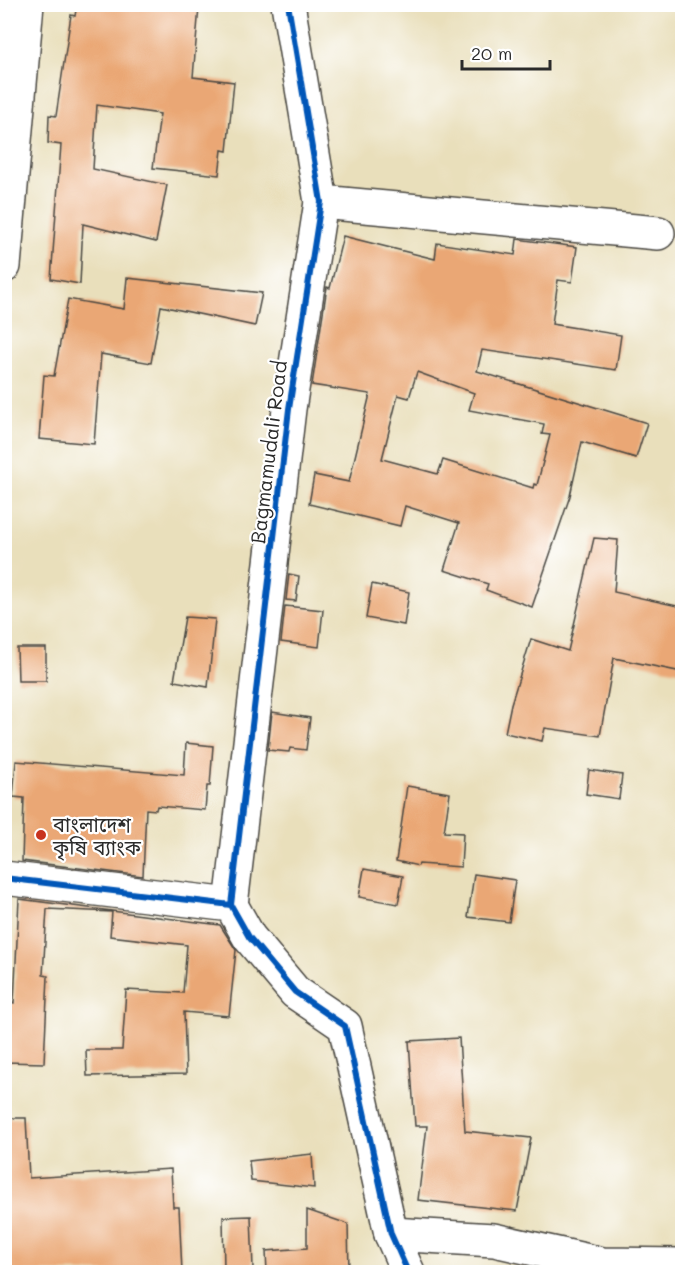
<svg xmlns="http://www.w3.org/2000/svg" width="687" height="1277" font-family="Mali,'Noto Sans Bengali',sans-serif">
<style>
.building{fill:#eaa775;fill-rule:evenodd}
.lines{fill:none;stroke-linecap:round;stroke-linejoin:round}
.street-casing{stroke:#484641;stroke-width:36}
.primary-casing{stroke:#484641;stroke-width:36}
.street{stroke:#fff;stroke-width:33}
.primary{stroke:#fff;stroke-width:33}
.cycleway-casing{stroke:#fff;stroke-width:10}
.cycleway{stroke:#0057b8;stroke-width:6}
.poi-dot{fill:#c8321e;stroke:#fff;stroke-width:2}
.labels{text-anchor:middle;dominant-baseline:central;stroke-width:4.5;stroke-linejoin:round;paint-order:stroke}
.street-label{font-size:20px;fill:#2b2b2b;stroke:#fff}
.poi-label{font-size:20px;fill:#2b2b2b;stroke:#fff;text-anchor:start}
</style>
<rect width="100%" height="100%" fill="#fff"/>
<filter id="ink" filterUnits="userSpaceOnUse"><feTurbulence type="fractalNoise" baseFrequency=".0167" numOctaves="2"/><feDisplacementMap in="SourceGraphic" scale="12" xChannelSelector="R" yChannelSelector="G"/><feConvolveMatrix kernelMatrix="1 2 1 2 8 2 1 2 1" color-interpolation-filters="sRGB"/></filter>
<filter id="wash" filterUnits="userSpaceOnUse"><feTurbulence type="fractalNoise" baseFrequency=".008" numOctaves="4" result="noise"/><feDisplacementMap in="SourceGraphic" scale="24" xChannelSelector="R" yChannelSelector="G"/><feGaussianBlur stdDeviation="1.35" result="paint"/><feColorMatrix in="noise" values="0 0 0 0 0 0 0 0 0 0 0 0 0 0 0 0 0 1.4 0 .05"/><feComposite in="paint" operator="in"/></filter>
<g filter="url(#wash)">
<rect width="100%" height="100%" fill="#e9dfbb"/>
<g id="blocks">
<g class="building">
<path d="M77 4 199 7 193 77 234 82 227 151 222 150 219 175 153 168 160 114 97 105 93 169 167 185 156 242 83 224 80 284 51 279 61 145 48 143 49 115 56 116 71 15 75 16Z"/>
<path d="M343 236 435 259 437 243 515 255 517 239 577 247 572 282 558 280 552 324 621 335 616 370 482 350 477 371 647 423 636 458 582 442 570 496 532 607 486 590 488 584 444 570 459 523 405 506 400 526 309 504 314 475 349 482 370 394 312 385 327 287 330 288ZM417 372 474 393 469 410 544 424 542 434 550 435 537 485 534 484 533 488 443 460 438 474 382 459 398 395 409 398Z"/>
<path d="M127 278 262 293 255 326 161 306 151 363 101 354 94 444 39 439 44 375 54 376 68 299 124 309Z"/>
<path d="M594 538 618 540 614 592 682 607V672L614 658 600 736 545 728 542 741 505 733 511 704 531 639 568 651Z"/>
<path d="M289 574 299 576 296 601 286 600Z"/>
<path d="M372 584 409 592 404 625 366 618Z"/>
<path d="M285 606 323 610 319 647 281 642Z"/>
<path d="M185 617 215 619 208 687 174 681Z"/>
<path d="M17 648H46V681H18Z"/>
<path d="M272 712 310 718 306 750 290 748 289 752 268 750Z"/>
<path d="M186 743 213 746 210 786H207L205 810 157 806 156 810 146 809 143 876 22 861 24 798 13 797 16 761 184 775Z"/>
<path d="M589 770 622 775 619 799 586 794Z"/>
<path d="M407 786 450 793 444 832 463 833 461 867 419 864 418 866 396 861Z"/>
<path d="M364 869 403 876 398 904 359 897Z"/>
<path d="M474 874 515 880 509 922 468 917Z"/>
<path d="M19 899 220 925 236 950 229 1016 184 1012 186 1074 87 1076 86 1050H122L126 990 183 993 187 945 110 936 112 912 47 909 43 975 48 976 44 1063 4 1062 8 1003H14Z"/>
<path d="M459 1038 465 1131 531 1138 517 1211 418 1200 427 1126H415L409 1041Z"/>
<path d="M4 1118H26L29 1178 171 1169 173 1207H179L182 1272H4Z"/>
<path d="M312 1154 314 1188 251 1181 249 1161Z"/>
<path d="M307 1210 348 1224 349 1272H267L266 1251 307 1248Z"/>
<path d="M251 1216 253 1269 224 1270 223 1217Z"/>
</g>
</g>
</g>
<g filter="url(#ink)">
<use href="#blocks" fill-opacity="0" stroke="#484641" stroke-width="1.5"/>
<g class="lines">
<defs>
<g id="street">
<path d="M321 202 658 233"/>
<path d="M4 878 231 905 249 937 295 992 345 1026 391 1234 408 1272"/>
<path d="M231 905 289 409 321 202 288 4"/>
<path d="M391 1234 494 1240 603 1264 682 1265"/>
</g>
<path id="primary" d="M4 266 27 4"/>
</defs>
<use href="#street" class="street-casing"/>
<use href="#primary" class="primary-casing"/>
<use href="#street" class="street"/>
<use href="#primary" class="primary"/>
<defs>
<g id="cycleway">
<path d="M4 878 231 905 249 937 295 992 345 1026 391 1234 408 1272"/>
<path d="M231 905 289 409 321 202 288 4"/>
</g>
</defs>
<use href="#cycleway" class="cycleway-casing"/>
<use href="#cycleway" class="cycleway"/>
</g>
</g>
<circle class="poi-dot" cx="41" cy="835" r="6"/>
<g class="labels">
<g class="street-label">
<text transform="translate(268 452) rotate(-83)">Bagmamudali Road</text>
</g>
<g class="poi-label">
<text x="53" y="824">বাংলাদেশ<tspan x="53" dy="23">কৃষি ব্যাংক</tspan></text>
</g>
</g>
<rect width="687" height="1277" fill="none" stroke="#fff" stroke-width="24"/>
<path d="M462 60v9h88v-9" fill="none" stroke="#2b2b2b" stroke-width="3"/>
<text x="471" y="60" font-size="18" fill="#2b2b2b" stroke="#ffffff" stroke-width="4.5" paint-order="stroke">20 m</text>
</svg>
